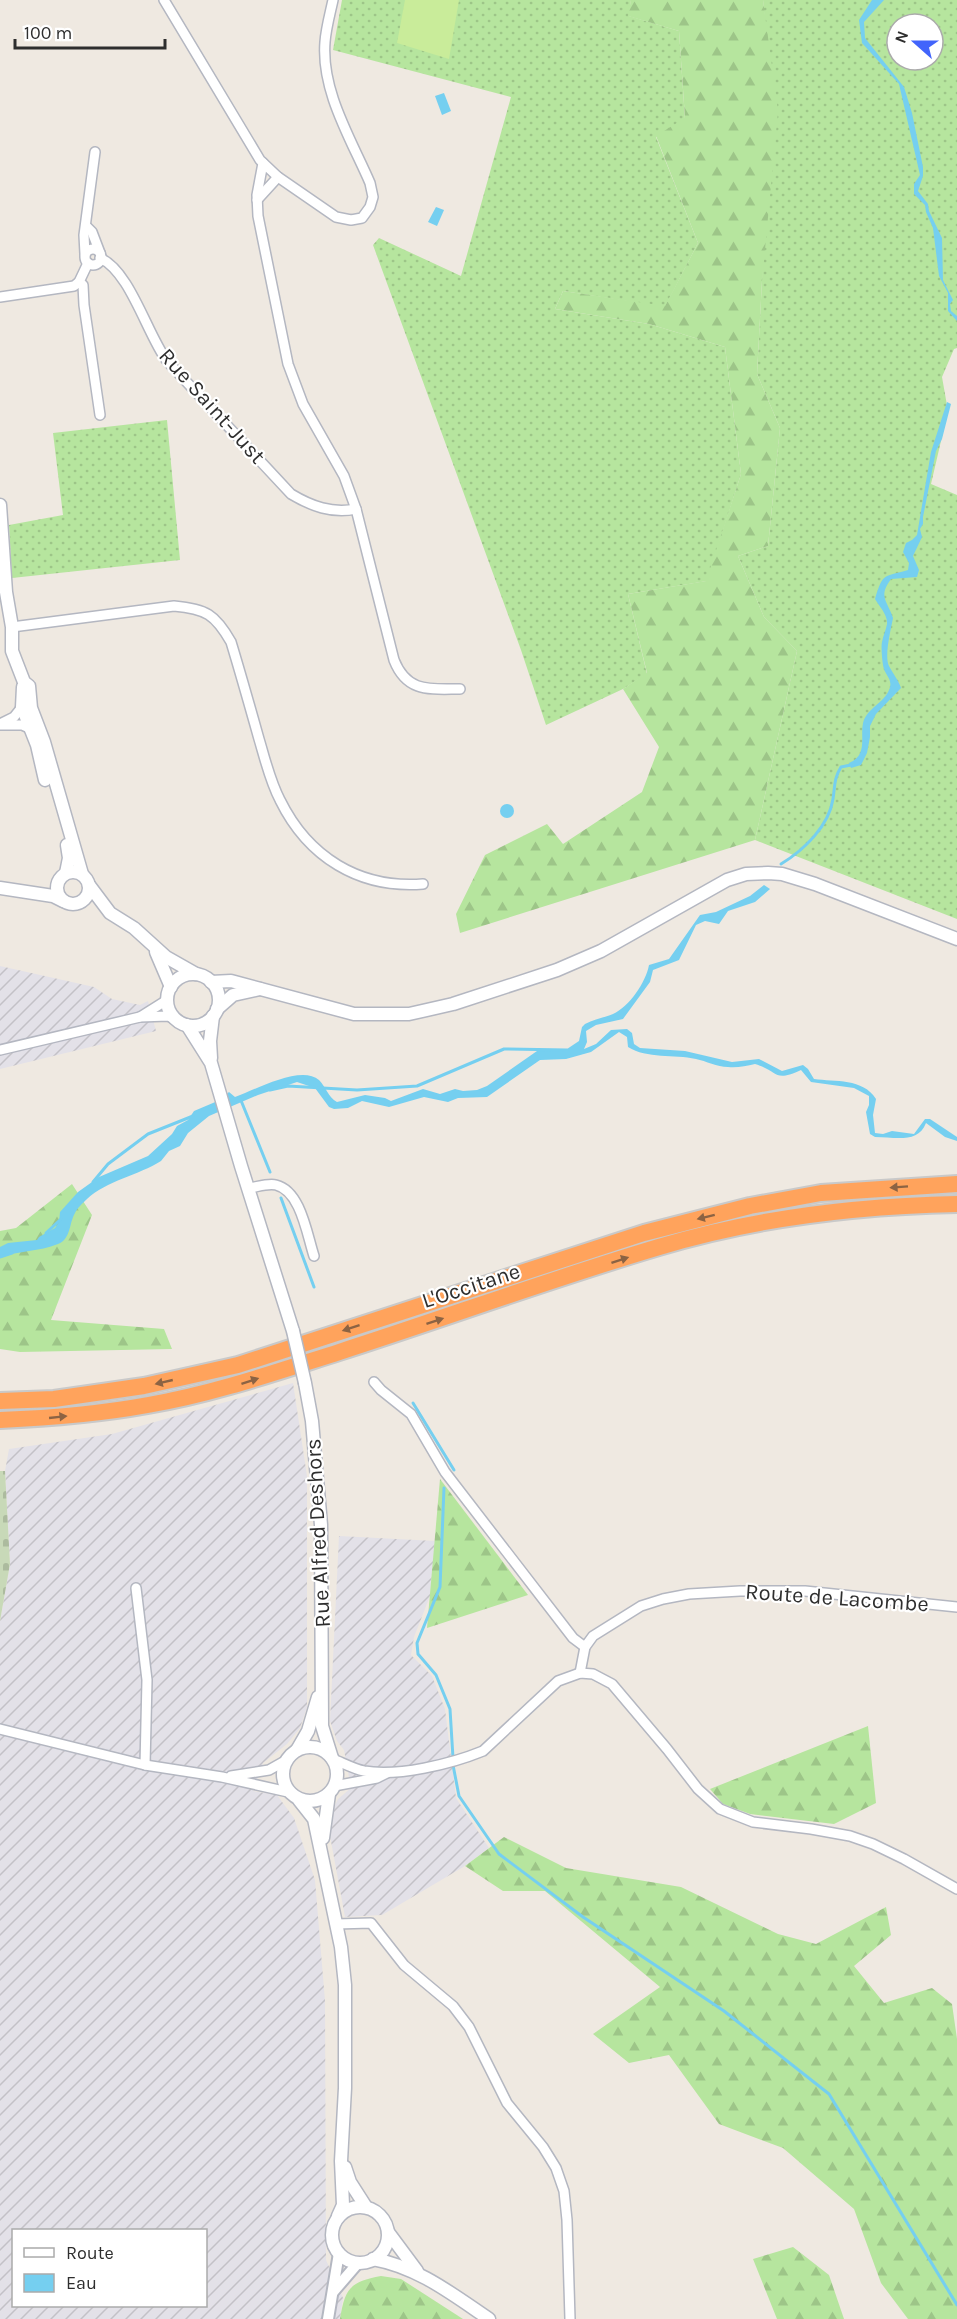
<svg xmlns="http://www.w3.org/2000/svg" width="957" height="2319" font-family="Karla,sans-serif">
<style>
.industrial{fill:url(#industrial-furrows);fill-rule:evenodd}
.grass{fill:url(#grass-dots);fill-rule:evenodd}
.forest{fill:url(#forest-firs)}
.cemetery{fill:url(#cemetery-stones)}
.pitch{fill:#c9ec9a}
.water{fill:#75cff0}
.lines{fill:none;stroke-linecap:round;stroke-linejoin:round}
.stream{stroke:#75cff0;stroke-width:3}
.minor-casing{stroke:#b4b7c1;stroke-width:12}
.tertiary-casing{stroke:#b4b7c1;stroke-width:14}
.secondary-casing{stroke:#b4b7c1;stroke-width:15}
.motorway-casing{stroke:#c9c9c9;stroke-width:20}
.minor{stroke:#fff;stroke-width:9}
.tertiary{stroke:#fff;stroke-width:10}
.secondary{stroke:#fff;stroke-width:12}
.motorway{stroke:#ffa35c;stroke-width:16}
.secondary-bridge-casing{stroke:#b4b7c1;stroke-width:15;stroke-linecap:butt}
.secondary-bridge{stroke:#fff;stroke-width:12}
.oneway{fill:#8c6343}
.labels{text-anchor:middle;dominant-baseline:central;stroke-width:4.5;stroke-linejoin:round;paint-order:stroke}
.street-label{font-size:22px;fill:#2e2e2e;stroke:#fff}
</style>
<defs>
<pattern id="industrial-furrows" width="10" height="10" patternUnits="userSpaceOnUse" patternTransform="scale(1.5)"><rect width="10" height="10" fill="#e3e1e8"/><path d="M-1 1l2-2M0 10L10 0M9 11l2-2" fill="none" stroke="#c3c1c7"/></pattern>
<pattern id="grass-dots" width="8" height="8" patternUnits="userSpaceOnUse" patternTransform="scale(1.5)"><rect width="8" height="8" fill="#b6e59e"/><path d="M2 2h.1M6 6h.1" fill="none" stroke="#9dc588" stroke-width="1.8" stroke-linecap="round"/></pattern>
<pattern id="forest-firs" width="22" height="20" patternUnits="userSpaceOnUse" patternTransform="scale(1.5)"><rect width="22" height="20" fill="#b6e59e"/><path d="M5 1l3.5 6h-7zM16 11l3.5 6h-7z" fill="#9dc588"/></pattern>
<pattern id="cemetery-stones" width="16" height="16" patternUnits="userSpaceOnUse" patternTransform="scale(1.5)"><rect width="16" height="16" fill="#c8d9b8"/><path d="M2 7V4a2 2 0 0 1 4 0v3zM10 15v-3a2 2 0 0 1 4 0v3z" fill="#acbb9e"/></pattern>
</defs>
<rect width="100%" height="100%" fill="#efe9e1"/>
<g class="industrial">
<path d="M0 966 94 987 112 999 140 1005 148 1001 156 1031 0 1069Z"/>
<path d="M293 1383 307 1476V1707L300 1728 287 1744 263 1763 253 1791 277 1795 294 1818 315 1880 325 2001 326 2260 343 2298 340 2319H0V1621L10 1564 5 1471 9 1449 112 1434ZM14 2230H206V2306H14Z"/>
<path d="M339 1536 435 1541 430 1596 414 1637 411 1655 432 1676 445 1709 456 1798 489 1848 465 1866 382 1915 345 1917 330 1836 333 1809 338 1799 351 1788 344 1750 337 1741 330 1721Z"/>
</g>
<g class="grass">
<path d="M342 0H631L629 16 679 31 685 119 656 137 698 243 665 307 563 291 555 309 649 324 725 347 741 474 707 581 628 594 647 674 623 689 546 725 521 650 373 245 379 238 461 276 511 97 333 50Z"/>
<path d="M763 0H957V348L954 349 942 377 948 411 931 484 957 495V919L755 840 797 651 764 617 738 556 768 546 780 428 757 374 762 281 767 44ZM897 24H933V60H897Z"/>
<path d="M167 420 180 560 12 578 9 525 63 515 53 433Z"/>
</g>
<g class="forest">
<path d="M631 0H763L778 111 762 281 757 374 780 428 768 546 738 556 764 617 797 651 755 840 460 933 456 914 485 855 547 824 563 844 642 792 659 747 623 689 647 673 628 594 706 581 741 474 725 347 649 324 555 309 563 291 665 306 698 243 656 136 685 118 679 31 628 16Z"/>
<path d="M72 1184 92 1215 51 1320 164 1329 172 1349 20 1352 0 1349V1231L16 1228Z"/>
<path d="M440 1479 528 1595 427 1628Z"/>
<path d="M868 1726 876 1803 834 1824 750 1814 723 1804 710 1789Z"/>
<path d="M504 1837 566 1868 681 1887 778 1934 816 1944 886 1907 891 1935 854 1966 884 2003 932 1988 952 2004 957 2039V2319H908L881 2283 854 2209 783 2148 719 2124 669 2055 629 2063 593 2034 660 1987 545 1891H503L465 1866Z"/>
<path d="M793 2247 829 2275 844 2319H777L753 2259Z"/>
<path d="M381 2276 401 2279 463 2319H340C345 2288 350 2282 381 2276Z"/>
</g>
<path class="cemetery" d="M0 1471H5L10 1564 0 1621Z"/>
<path class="pitch" d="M405 0H459L449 59 397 43Z"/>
<g class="water">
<path d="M872 0H884L864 22 865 38 904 87 912 113 923 167V176L918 191 928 204 929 211 942 238 943 280 953 300 950 304 951 311 957 316V321L948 311V293L939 276 933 228 926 212 925 205 914 194V184L920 175 899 84 862 43 859 20Z"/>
<path d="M444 93 451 111 442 115 435 96Z"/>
<path d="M436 207 444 210 437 226 428 222Z"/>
<path d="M947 402 951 404 942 439 936 451 923 517V524L920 529 922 537 913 556 919 570 917 577 891 579C878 597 887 600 893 618 891 629 884 656 889 666 893 674 898 679 901 688L876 714 870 726V737L867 753 861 765 851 768 849 763C868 755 860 738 863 723 867 708 884 703 889 690 894 679 884 675 883 665 882 659 881 647 882 642 883 636 886 630 887 624 888 615 879 606 875 599 883 572 884 577 908 570L909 563 903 552 906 543 912 540 917 535 931 452Z"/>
<circle cx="507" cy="811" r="7"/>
<path d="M764 885 770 889 755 902 728 911 719 924 705 921 696 925 679 960 653 970 650 982 623 1019 596 1025 586 1031 587 1042 584 1049 596 1044 611 1030 627 1029 632 1033 634 1044 640 1048 685 1051 732 1062 759 1059 782 1071 803 1065 808 1069 814 1079C835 1082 863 1078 876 1099L873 1115 875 1133 883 1134 892 1131 914 1134 925 1119H930L957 1137V1141L945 1137 926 1123C918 1144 895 1137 875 1137L870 1134 866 1112 869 1105V1096L854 1088 811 1082 801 1070C773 1083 779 1071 755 1064 746 1066 737 1068 728 1067 717 1067 706 1061 696 1059 674 1054 647 1059 628 1047L627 1037 619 1032 591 1052 566 1059 540 1060 487 1097 458 1098 448 1102 424 1097 389 1107 362 1101 348 1108 334 1109 329 1107 315 1088 297 1082 258 1095 209 1116 188 1133 180 1146 169 1151 161 1161C139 1175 106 1181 87 1199 83 1203 77 1208 75 1213 69 1223 71 1239 58 1244 39 1252 19 1250 0 1258V1247L8 1243 37 1240 39 1237 55 1228 59 1222 60 1212 78 1192 99 1177 148 1156 172 1134 177 1126 188 1120 194 1111 220 1100 229 1092 235 1097C255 1090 301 1064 319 1080 326 1087 328 1097 337 1102L365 1095 385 1098 391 1101 423 1089 440 1094 455 1089 463 1091 477 1090 487 1086 537 1051 567 1049 579 1041 582 1027 585 1024C594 1019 603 1018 613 1014 629 1007 646 982 649 965L669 959 700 915 716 912 750 896Z"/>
</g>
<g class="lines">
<g class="stream">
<path d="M781 864C804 850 829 826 833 799 835 786 834 778 841 767L851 765"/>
<path d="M270 1090 288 1086 357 1090 417 1086 504 1049 567 1050"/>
<path d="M240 1098 270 1172"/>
<path d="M93 1182 108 1164 148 1134 193 1116"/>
<path d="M281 1198 314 1287"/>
<path d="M46 1233 61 1219"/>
<path d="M0 1257 12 1253"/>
<path d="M413 1403 454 1470"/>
<path d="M444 1488 440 1587 417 1643 418 1654 436 1675 450 1709 453 1758"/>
<path d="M453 1765 459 1796 499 1854 583 1917 724 2011 829 2094 957 2305"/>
</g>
<defs>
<g id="minor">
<path d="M164 0 260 160 278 177 336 217 351 220 362 218 370 207 373 197 370 183C351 139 321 91 325 42 326 28 330 14 333 0"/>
<path d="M263 163 257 195 258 216 288 364 303 404 344 476 356 509 394 660C407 693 430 689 460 689"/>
<path d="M257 200 278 177"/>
<path d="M87 227 92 232 100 253"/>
<circle cx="93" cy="257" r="8"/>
<path d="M85 254 84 235 95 152"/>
<path d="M100 258C130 271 147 334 167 361L291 494C311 506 332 514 356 509"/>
<path d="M79 282 83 285 84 305 100 415"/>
<path d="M0 297 74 286 79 282 88 263"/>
<path d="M12 627 174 606C206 609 215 614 231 642 241 675 250 707 259 739 265 759 270 781 280 800 308 857 359 889 423 884"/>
<path d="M0 724 14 717 22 707"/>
<path d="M0 725H22L31 729"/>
<path d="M140 1017 167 1000"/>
<path d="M0 1050 140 1017 168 1016 181 1022"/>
<path d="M249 1188C257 1187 268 1183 276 1185 301 1191 307 1235 314 1256"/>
<path d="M374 1382 381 1390 411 1414 445 1472 573 1638 585 1647"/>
<path d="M136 1588 147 1680 145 1765"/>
<path d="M580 1673 585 1647 593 1636 641 1606 663 1599 689 1594 740 1591H805L957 1607"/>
<path d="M0 1729 145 1765 222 1777 288 1792"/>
<path d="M333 1759C343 1763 354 1769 364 1771 398 1777 451 1764 483 1751L558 1681 580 1673 593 1674 612 1684 667 1749 698 1789 720 1809 753 1822 811 1829 850 1836 873 1844 904 1859 957 1889"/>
<path d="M231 1776 269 1770 285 1761"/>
<path d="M334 1786 377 1778 387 1773"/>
<path d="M336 1924 371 1923 404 1965 453 2006 469 2027 507 2103 543 2147 556 2168 564 2191 567 2220 570 2319"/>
</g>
<g id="tertiary">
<path d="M333 2292 358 2263"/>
<path d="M328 2319 339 2253"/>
</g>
<g id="secondary">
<path d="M0 505 6 592 12 627V651L24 682 29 686 31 708 44 742 82 874"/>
<path d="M23 687 22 707 37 745 45 780"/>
<circle cx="73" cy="888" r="16"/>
<path d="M66 873 69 858 67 845"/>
<path d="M89 885 110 913 134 928 166 957 196 974"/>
<path d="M0 888 53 896 63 901"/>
<path d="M156 952 171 987"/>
<circle cx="193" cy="1000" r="26"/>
<path d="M211 982 231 981 354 1014H409L453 1004 557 970 601 951 727 880 746 874 768 873 782 874 815 884 957 939"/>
<path d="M217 1009 233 995 260 989"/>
<path d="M187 1025 211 1063 241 1166 293 1331"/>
<path d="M211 1058 210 1041 213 1016"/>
<path d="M305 1383 312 1421 321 1525 322 1726 332 1758"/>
<circle cx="310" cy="1774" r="27"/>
<path d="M297 1750 308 1731 318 1697"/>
<path d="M299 1800 314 1819 341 1947 345 1985V2088L341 2161 343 2205 338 2216"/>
<path d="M323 1838 329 1794"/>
<path d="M345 2167 350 2182 366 2207"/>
<circle cx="360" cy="2235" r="28"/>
<path d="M388 2232 417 2271"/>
<path d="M373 2259C418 2267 452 2294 489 2319"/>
</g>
<g id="motorway">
<path d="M0 1401 54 1399 144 1386 238 1365 644 1233 750 1206 821 1193 957 1184"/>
<path d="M0 1420C49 1418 99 1414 148 1405 213 1394 276 1372 339 1352 445 1318 551 1279 659 1247 755 1218 857 1206 957 1204"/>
</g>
</defs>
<use href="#minor" class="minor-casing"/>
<use href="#tertiary" class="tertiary-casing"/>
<use href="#secondary" class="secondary-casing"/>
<use href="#motorway" class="motorway-casing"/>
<use href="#minor" class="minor"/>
<use href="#tertiary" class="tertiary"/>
<use href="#secondary" class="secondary"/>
<use href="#motorway" class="motorway"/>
<defs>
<path id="secondary-bridge" d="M293 1331 305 1383"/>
</defs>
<use href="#secondary-bridge" class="secondary-bridge-casing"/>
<use href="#secondary-bridge" class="secondary-bridge"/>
</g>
<defs><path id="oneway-solid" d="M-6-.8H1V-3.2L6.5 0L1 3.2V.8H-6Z" transform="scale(1.5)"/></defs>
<g class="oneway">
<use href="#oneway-solid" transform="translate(899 1187) rotate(176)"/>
<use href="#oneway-solid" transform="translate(706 1217) rotate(166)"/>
<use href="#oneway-solid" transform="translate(620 1260) rotate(-18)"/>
<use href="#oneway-solid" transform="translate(435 1321) rotate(-18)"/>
<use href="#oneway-solid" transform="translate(351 1328) rotate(162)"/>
<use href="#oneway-solid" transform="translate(250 1381) rotate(-18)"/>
<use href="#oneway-solid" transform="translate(164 1382) rotate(167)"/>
<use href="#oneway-solid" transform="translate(58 1417) rotate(-6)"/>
</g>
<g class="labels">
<g class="street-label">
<text transform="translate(212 406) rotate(48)">Rue Saint-Just</text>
<text transform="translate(471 1286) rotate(-18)">L'Occitane</text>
<text transform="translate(318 1533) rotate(-93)">Rue Alfred Deshors</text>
<text transform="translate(837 1598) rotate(4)">Route de Lacombe</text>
</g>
</g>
<rect x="12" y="2229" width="195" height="78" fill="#ffffff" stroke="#ababab" stroke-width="1.5"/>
<rect x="24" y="2248" width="30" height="9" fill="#ffffff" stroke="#ababab" stroke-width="1.5"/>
<text x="66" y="2259" font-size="18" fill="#2e2e2e">Route</text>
<rect x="24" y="2274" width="30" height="18" fill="#75cff0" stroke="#ababab" stroke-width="1.5"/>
<text x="66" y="2289" font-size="18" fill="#2e2e2e">Eau</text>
<g transform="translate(915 42) rotate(291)"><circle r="28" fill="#ffffff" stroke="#ababab" stroke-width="1.5"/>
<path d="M0-4.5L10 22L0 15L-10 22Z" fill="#4264fb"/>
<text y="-9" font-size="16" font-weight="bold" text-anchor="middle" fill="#2e2e2e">N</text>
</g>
<path d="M15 39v9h150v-9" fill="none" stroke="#2e2e2e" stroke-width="3"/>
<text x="24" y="39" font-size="18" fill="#2e2e2e" stroke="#ffffff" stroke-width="4.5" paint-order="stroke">100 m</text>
</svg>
